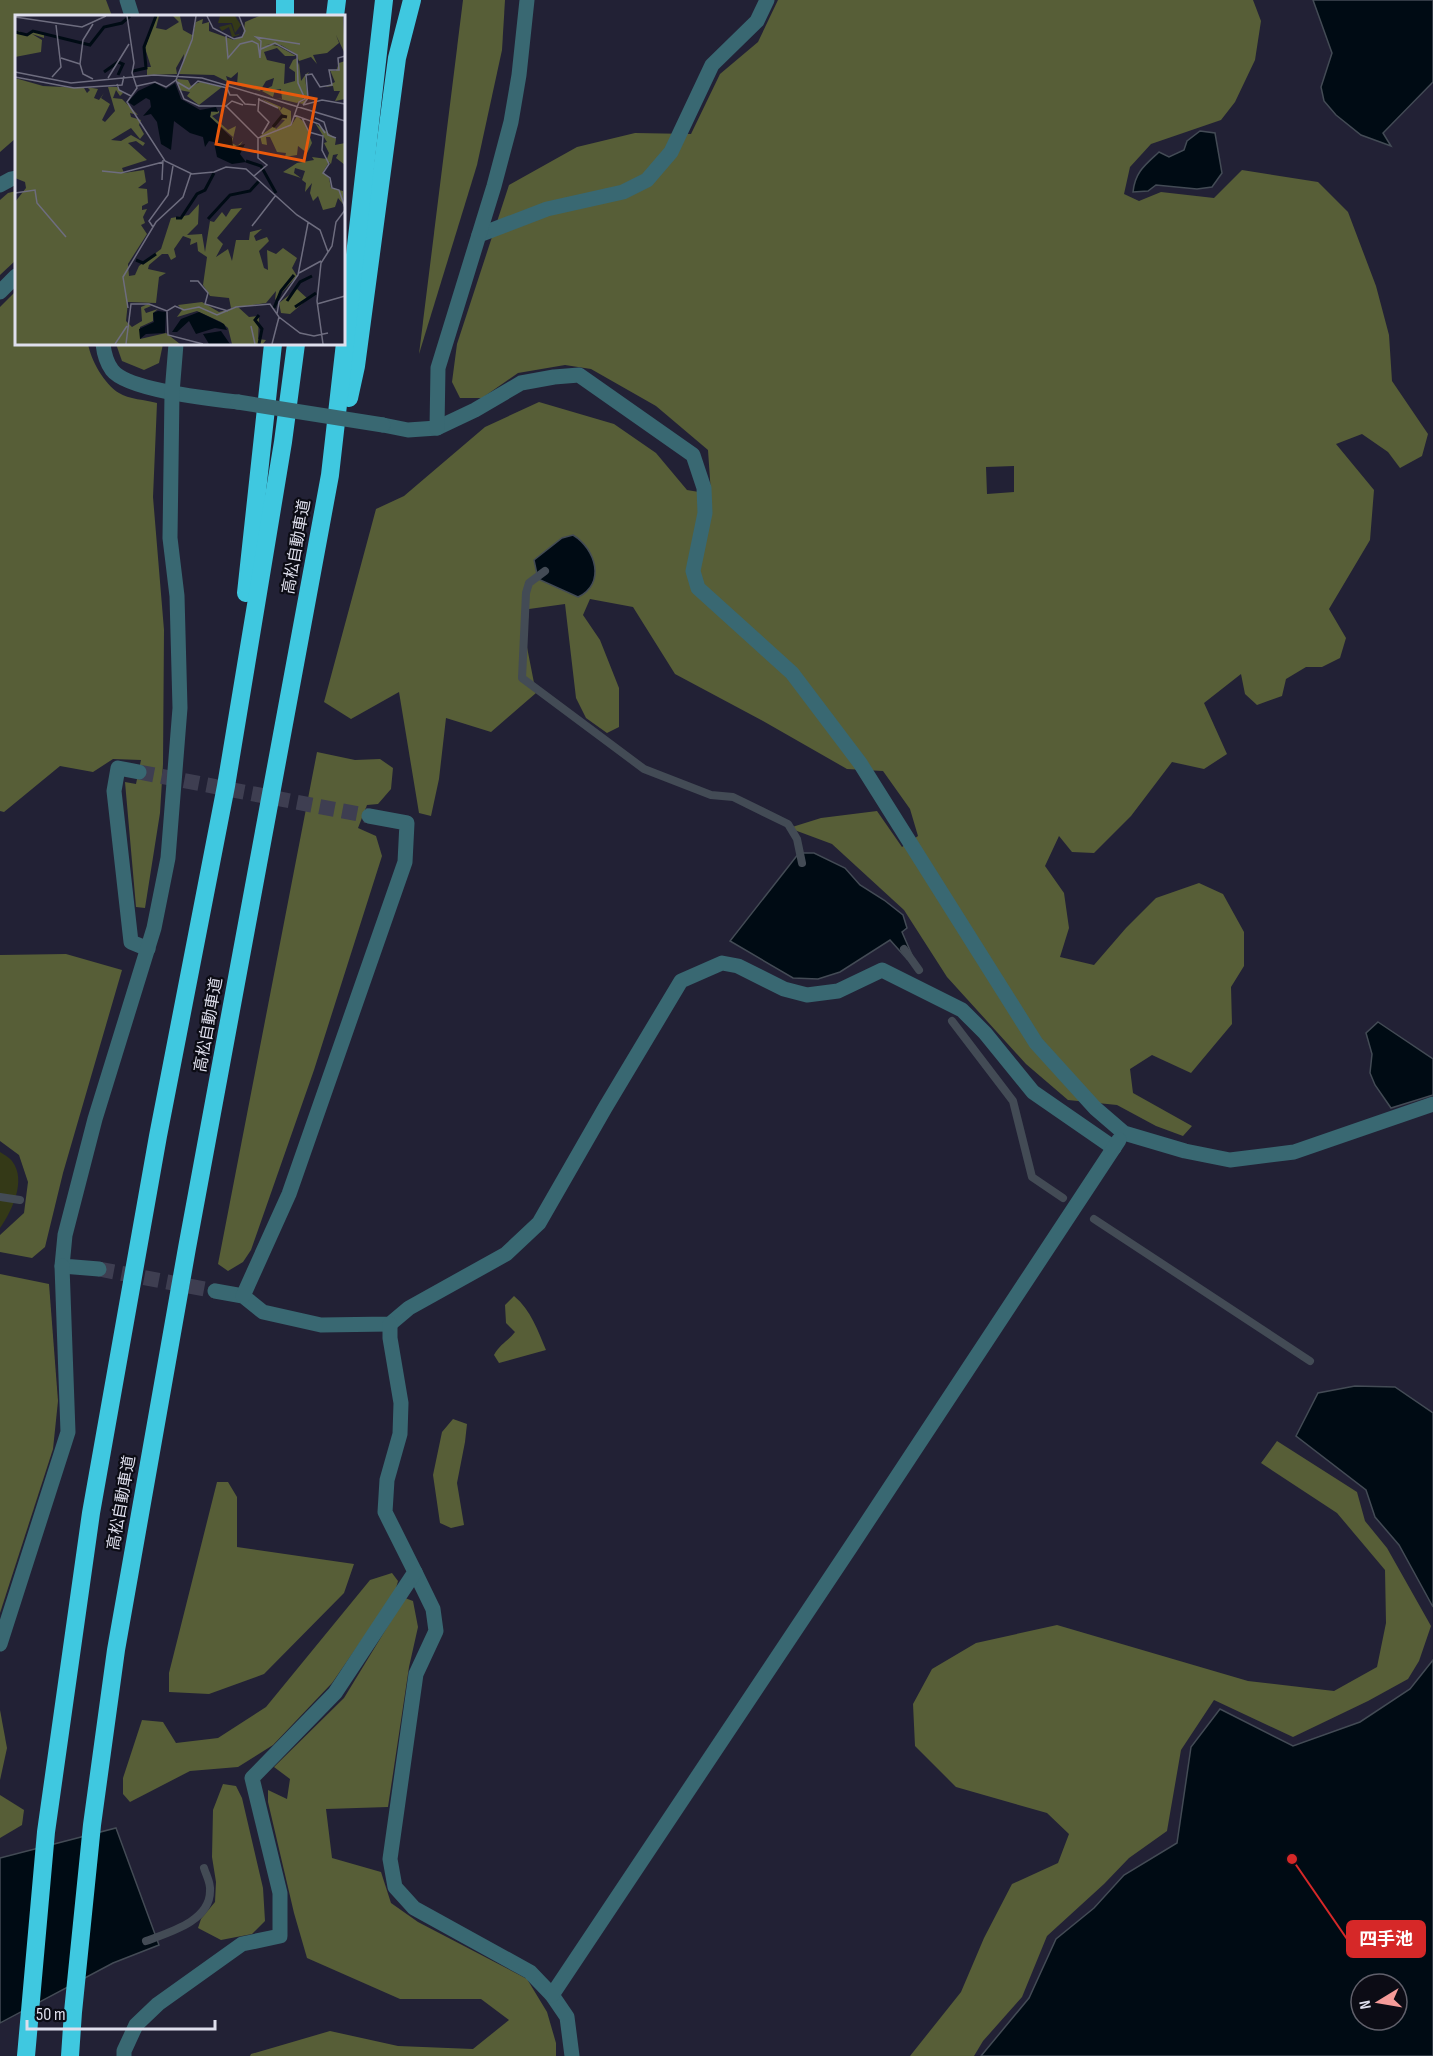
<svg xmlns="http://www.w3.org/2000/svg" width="1433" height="2056" font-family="'Sofia Sans Condensed','Noto Sans JP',sans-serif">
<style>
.green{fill:#343917}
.forest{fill:#575e37;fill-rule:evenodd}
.water{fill:#000b14;stroke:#434b55;stroke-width:1.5;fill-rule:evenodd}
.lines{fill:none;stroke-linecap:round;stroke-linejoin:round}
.stream{stroke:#434b55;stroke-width:8}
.street-tunnel{stroke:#3e3e51;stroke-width:15;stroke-dasharray:15 8;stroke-linecap:butt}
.street{stroke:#396872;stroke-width:15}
.highway{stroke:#3fc8e0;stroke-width:18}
.street-bridge{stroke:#396872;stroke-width:15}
.labels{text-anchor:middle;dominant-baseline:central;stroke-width:4.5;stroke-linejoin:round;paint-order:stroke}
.street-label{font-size:16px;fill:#dfdfed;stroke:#0c0c15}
.inset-river{fill:none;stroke:#000b14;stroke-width:3}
.inset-road{fill:none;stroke:#6e6d7f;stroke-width:1.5}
.view{fill:#e8590c;fill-opacity:0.15;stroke:#e8590c;stroke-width:3}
.inset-edge{fill:none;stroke:#dfdfed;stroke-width:3}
.leader{fill:none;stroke:#d62828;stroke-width:2}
.callout-dot{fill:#d62828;stroke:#0c0c15;stroke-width:2}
.callout{fill:#d62828;stroke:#d62828;stroke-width:2}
.callout-label{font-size:18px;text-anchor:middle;font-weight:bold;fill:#fff}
</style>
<rect width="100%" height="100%" fill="#222135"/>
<path class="green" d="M0 1152C3 1154 9 1157 12 1161 27 1180 12 1211 0 1228Z"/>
<g class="forest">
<path d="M0 0H106L112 16H16V138L0 152Z"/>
<path d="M463 0H505L502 50 477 165 419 354Z"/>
<path d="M778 0H1253L1261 21 1255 60 1235 102 1221 120 1151 144 1130 167 1124 194 1139 201 1161 192 1214 198 1242 170 1318 182 1348 212 1376 286 1389 335 1392 381 1428 434 1422 456 1400 468 1388 452 1362 434 1336 444 1374 490 1370 540 1329 609 1346 638 1340 658 1322 667H1306L1286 679 1282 696 1257 705 1245 694 1241 674 1204 703 1227 754 1204 769 1172 762 1131 816 1094 853 1072 852 1059 836 1045 866 1064 893 1069 928 1060 957 1094 965 1126 928 1156 898 1199 883 1223 894 1244 932V966L1231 987 1232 1024 1191 1073 1152 1055 1130 1069 1133 1093 1192 1126 1183 1136 1156 1126 1117 1105 1068 1100 1026 1064 947 977 904 910 832 844 789 828 821 818 877 811 902 847 918 836 910 809 883 771 847 769 763 721 675 674 633 607 590 599 583 615 600 640 619 688V727L607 733 586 718 576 698 565 604 529 609 526 642 536 693 491 732 446 718 439 779 431 816 419 813 399 692 351 719 324 702 376 509 404 496 485 427 539 402 614 424 656 453 687 490 711 494 708 450 656 406 591 369 565 365 518 373 482 398H460L452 382 457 344 509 185 577 147 635 133 691 134 720 74 758 42ZM1014 466V492L987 494 986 467Z"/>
<path d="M16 191V260L0 275V200L8 193Z"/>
<path d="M16 291V344H88C91 360 104 384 119 393 128 399 146 400 157 403L153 497 164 630 163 764 160 813 145 908 136 907 125 782 136 784 141 760 113 759 93 772 60 766 4 812 0 811V307Z"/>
<path d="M116 344H163L159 363 144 370 122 361Z"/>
<path d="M317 752 355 760 380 759 393 768 391 789 378 804 367 805 358 828 376 836 382 856 314 1070 251 1250 243 1262 228 1271 218 1264Z"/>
<path d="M66 954 122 970 63 1173 45 1247 32 1258 0 1252V1235L24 1213 28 1182 19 1155 0 1141V955Z"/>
<path d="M0 1274 49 1284 58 1401 53 1449 0 1613Z"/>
<path d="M514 1296C531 1310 538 1331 546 1350L499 1363 494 1355C500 1344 508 1341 515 1332L506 1323 505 1305Z"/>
<path d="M453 1419 467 1424 465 1442 457 1483 464 1525 451 1528 440 1523 433 1475 442 1432Z"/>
<path d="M1277 1441 1357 1492 1365 1521 1387 1548 1431 1626 1419 1661 1408 1679 1368 1701 1293 1737 1214 1700 1181 1750 1167 1831 1129 1858 1104 1884 1047 1936 1022 1997 983 2041 974 2056H910L961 1992 984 1938 1012 1884 1058 1863 1069 1834 1047 1813 956 1787 915 1746 913 1704 932 1669 976 1643 1057 1625 1248 1681 1334 1691 1377 1667 1386 1623 1385 1570 1337 1513 1261 1463Z"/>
<path d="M217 1482H228L237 1497V1547L354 1564 344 1593 264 1674 209 1694 169 1692V1673Z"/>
<path d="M392 1573 398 1581 395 1592 332 1683 273 1745 238 1767 190 1771 130 1802 123 1794V1778L142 1720 163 1722 176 1743 218 1738 266 1707 370 1580Z"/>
<path d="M405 1598 413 1601 418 1627 409 1667 388 1807 326 1809 332 1858 381 1872 391 1903 418 1922 527 1979 547 2012 556 2043V2056H250L251 2054 330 2031 398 2046 473 2049 509 2020 481 1999H400L307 1958 294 1913 268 1802V1790L287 1799 290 1779 274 1767 344 1698Z"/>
<path d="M0 1710 7 1748 0 1780Z"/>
<path d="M223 1784 236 1786 242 1798 263 1888 265 1921 252 1934 221 1940 198 1928 201 1919 215 1902 216 1882 212 1857 213 1810Z"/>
<path d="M0 1795 24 1810 22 1825 0 1838Z"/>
</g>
<g class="water">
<path d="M1313 0H1433V82L1383 133 1391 146 1361 135 1336 115 1324 101 1321 87 1332 53Z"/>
<path d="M1200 131 1215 133 1222 173 1212 187 1197 189 1156 185 1148 191 1133 192C1135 172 1145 165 1159 152L1169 157 1184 150 1187 141Z"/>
<path d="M573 535C596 549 606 584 578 597L538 579 534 560 562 538Z"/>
<path d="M799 853H814L845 868 860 885 884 900 903 915 907 928 902 932 912 955 907 959 890 940 840 972 818 979 793 978 730 941Z"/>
<path d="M1378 1022 1433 1059V1095L1391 1108 1375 1085 1370 1073 1372 1054 1366 1033Z"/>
<path d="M1355 1386 1395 1387 1433 1413V1607L1399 1545 1375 1517 1366 1490 1296 1436 1318 1393Z"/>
<path d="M1433 1660V2056H981L1029 1998 1056 1939 1094 1908 1124 1875 1177 1843 1191 1747 1220 1709 1293 1746 1360 1722 1410 1689ZM1361 1984H1397V2020H1361Z"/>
<path d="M116 1828 159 1945 113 1963 0 2023V1858Z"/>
</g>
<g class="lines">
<g class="stream">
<path d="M545 571 529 583 526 593 522 678 644 769 711 795 733 797 788 824 797 839 802 863"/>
<path d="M904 949 919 970"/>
<path d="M952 1021 1013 1101 1032 1177 1063 1198"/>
<path d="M0 1197 20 1200"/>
<path d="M1094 1219 1310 1361"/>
<path d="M146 1941C170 1932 210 1921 210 1891 211 1883 206 1875 204 1868"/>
</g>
<g class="street-tunnel">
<path d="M139 772 369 816"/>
<path d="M99 1269 215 1291"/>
</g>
<g class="street">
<path d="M127 0 132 16"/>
<path d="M0 185 11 179 16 178"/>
<path d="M479 235 547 209 623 192 647 180 671 152 712 65 757 21 767 0"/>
<path d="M0 292 16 276"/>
<path d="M103 344C104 353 106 362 112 370 127 390 211 399 238 402"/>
<path d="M383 425 408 430 437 428 475 410 521 383 554 377 579 375 693 455 704 488 705 513 693 571 698 588 792 673 860 763 1036 1043 1095 1108 1124 1133 1185 1151 1230 1160 1294 1152 1433 1104"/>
<path d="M437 428 438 368 494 186 511 122 519 75 527 0"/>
<path d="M139 772 118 768 114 791 131 942 148 949"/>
<path d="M99 1269 62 1266 65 1235 95 1119 154 928 168 858 180 708 177 596 170 538 172 393 176 344"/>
<path d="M215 1291 243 1296 263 1312 321 1325 390 1324 409 1308 506 1254 539 1223 605 1108 681 981 722 963 738 966 784 989 807 995 838 991 882 970 962 1010 985 1033 1033 1092 1114 1148"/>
<path d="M243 1296 289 1194 405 862 407 823 369 816"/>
<path d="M415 1572 433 1609 436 1631 416 1674 390 1859 395 1887 414 1908 530 1972 552 1995 567 2017 572 2056"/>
<path d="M0 1644 68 1432 62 1266"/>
<path d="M552 1995 850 1548 1119 1140"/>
<path d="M124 2056V2051L136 2025 158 2004 242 1944 280 1936V1893L252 1778 335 1693 415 1572 385 1512 387 1480 400 1434 401 1403 390 1338V1324"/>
</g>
<g class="highway">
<path d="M285 16V0"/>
<path d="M335 16 337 0"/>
<path d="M349 398 356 366 397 58 412 0"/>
<path d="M246 593 273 344"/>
<path d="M26 2056 46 1832 91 1513 158 1136 226 786 283 442 296 344"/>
<path d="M70 2056 73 2012 92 1825 116 1650 187 1248 330 475 384 0"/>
</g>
<path class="street-bridge" d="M238 402 383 425"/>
</g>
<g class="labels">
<g class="street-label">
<text transform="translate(297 547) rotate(-80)">高松自動車道</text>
<text transform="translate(209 1025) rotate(-80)">高松自動車道</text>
<text transform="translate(122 1503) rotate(-80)">高松自動車道</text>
</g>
</g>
<g transform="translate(15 15)">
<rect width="330" height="330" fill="#222135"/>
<path d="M205 1H220L226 10V14L224 20 217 22 214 12 207 16 204 12 216 9 220 20 224 19 226 15V10L220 18 217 8H203Z" fill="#343917"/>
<path d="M141 1H144L141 13 151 15 164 7 158 1H165L168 15 177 20 176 28 182 1 181 7 188 4 187 9 194 7V16L219 25 228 21 230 7 244 1H328L330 39 321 20 324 28 312 38 298 40 302 49 296 42 284 46 281 39 266 30 251 29 263 31 281 41H270L262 33 249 37 252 45 270 49 269 69 280 66V57L274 53 278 45 282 43V53L284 47 286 66 291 59 294 57 290 63 293 84 288 89 284 88 290 85 286 76 289 84 282 88 261 83 267 84 266 74 260 75 258 82 247 76 257 71 259 63 251 66 245 76 222 70 223 57 216 63 211 61 213 67 199 60 164 59 168 49 169 39 161 53 162 59 132 60V52H136L130 33ZM4 16 10 20 18 16 29 20V23L17 19 27 25 26 37 0 42V17ZM330 46V84L320 86 325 76H319L318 71 310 72 320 67 315 55 321 56 324 48ZM0 63 28 71 69 73 72 78 75 75 72 72 83 74 79 83 84 85 89 78 86 83 95 89 87 105 90 107 100 96 93 72H102L108 78 105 81 101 75 98 83 107 84 123 100 115 98 116 102 126 105 124 110 129 119 125 124 116 113 96 125 106 126 116 120 130 128 128 131 121 126 113 128 132 145 107 153 109 158 129 155 131 167 123 173 132 174 133 188 127 191V195L132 194 128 202 130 208 126 210 132 219 113 249 114 261 120 260 124 251 146 234 156 203 174 200 184 189 183 209 172 220 187 219 190 237 195 206 199 207 207 197 211 202 216 194 227 193 202 223 208 229 201 242 213 234 217 246 221 225H234L235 217 247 214 239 221 241 226 252 222 254 226 244 236 249 253 253 255 252 235 261 239 268 233 282 243 277 253 282 261 260 285 261 276 251 288 216 293 214 283 195 281 188 270 192 242 183 236 182 227 175 230 176 224 168 221 159 234 161 242 156 245 153 239H147L134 250 133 254 151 258 144 262 141 288 113 287 111 306 117 312 127 306 126 292 133 289 136 291 129 294 131 298 143 294 138 298V306L125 312V324L151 318 165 329H0V187L11 173 10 167 0 163ZM162 64 173 65 176 71 185 67 207 72 184 90 172 81 175 77 164 75ZM245 83 266 92 265 96 268 92 276 96V111L282 101 290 108 297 128 292 138 283 131 282 140 270 142 271 138 262 137 255 122H251L252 130 247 129 245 121 259 111 261 114 270 105 264 104 270 103 263 93ZM204 96V98L197 101 213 115 221 111 217 128 222 131 228 126 225 130 219 132 217 131 215 126 218 122 195 102 196 97ZM300 108 321 124 320 130 330 128V150L321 143 323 139 318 140 316 149 314 147 308 157 314 163 316 173 328 176V189L323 183 320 192 308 195 303 181 298 186 295 178 297 168 290 177 291 168 287 165 290 156 280 153 279 158 286 163 268 157 282 148 299 145 297 142 312 144 314 138 309 128 312 127ZM282 274 293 284 275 299 266 298 264 288ZM187 287 204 297 223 292 234 302 244 301 243 324 251 325 248 329H217L213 313 206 307 182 296 162 302 167 295 163 290Z" fill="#575e37"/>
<path d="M140 68 151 74 160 68 166 84 185 95 201 92 203 97 196 96 195 102 217 123 218 132 230 129 225 139 231 147 217 149 202 142 199 127 194 126 190 132 188 122 175 118 159 106 156 135 146 129 142 107 136 99 128 101 136 92 135 85 131 83 119 91 113 87 123 76ZM143 296 151 297 150 318 131 319 125 324 124 314 139 307 138 298ZM184 297 209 309 212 315 200 313 181 319 174 306 162 317H157L166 304ZM206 316 215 329H194L188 319Z" fill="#000b14"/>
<path class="inset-river" d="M0 17 12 20 18 16 75 30 89 12 107 8 115 1M118 56 131 53 129 32 141 1M89 57 103 47 108 49 103 60M258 112 267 101 272 102M231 146 246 151 261 178M161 203H166L182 179 190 175 199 158M193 204 215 180 235 176 244 166M121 245 128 248 141 239M272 286 285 267 297 261M280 292 301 278M259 293 266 276 279 260M244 329 247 314 240 305 244 300"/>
<path class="inset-road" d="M112 1 119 48 117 58 122 73 112 87 150 146 177 159 199 157 211 152 231 154 282 200 305 215 313 237M192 1 198 13 219 24 227 22 230 16 224 1M0 2 67 12 91 1M211 21 213 43 225 29 237 26 243 29 245 43 246 26 241 22 285 29M46 43 65 49M0 57 56 68 139 60 187 63 330 106M0 62 59 73 107 70 109 61M37 62 46 52 41 10M93 63 114 29M78 64 68 59 65 49 68 25 78 9M161 65 169 84 184 91H211L243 123M162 67 174 74 183 66 212 73 215 80H222L230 89 241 90M102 69 104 75 116 81M122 71 140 67 151 72 161 65 177 25 181 1M244 83 243 96 254 107 247 119M243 84 263 93M288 90 293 83 291 60 297 59 305 72 317 70 314 55H324L323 43 330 41M288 90 307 85 330 89M211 91 217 86 228 90M279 100 304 109 310 118M287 103 294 117 308 121 307 135 314 149 308 158 315 163 317 173 324 175 330 193M300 103 309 107 313 120 321 123M87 156 106 158 148 147M239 161 252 150 243 143V123L276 110 284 87 290 84 283 68 282 40 260 28 246 34M147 165 148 145M0 178 20 175 22 188 51 222M237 211 261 180M138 212 134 206 153 180 158 151M284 258 306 246M175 266H183L193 278 190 289 213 296M302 289 330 281M113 293 108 262 141 207 168 182 176 158M152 296 153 320 188 329M262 299 264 287 283 260 293 208M236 311 240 329M100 329 112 311M111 329 116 289H134L152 296 160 291 169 295 184 292 202 300 221 292 255 289 264 302 285 318 299 321 313 318M257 329 264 302M308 329 302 286 306 248 317 231 321 207 330 195"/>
<path class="view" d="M213 67 301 84 289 146 201 129Z"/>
<rect width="330" height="330" class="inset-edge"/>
</g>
<path class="leader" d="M1292 1859L1347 1939"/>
<circle class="callout-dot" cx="1292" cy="1859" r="6"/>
<rect class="callout" x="1347" y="1921" width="78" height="36" rx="6"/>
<g class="callout-label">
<text x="1386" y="1945">四手池</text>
</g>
<g transform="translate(1379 2002) rotate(259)"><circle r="28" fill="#0c0c15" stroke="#60606b" stroke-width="1.5"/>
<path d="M0-4.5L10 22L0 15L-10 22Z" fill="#f59b99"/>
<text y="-9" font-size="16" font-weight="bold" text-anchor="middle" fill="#dfdfed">N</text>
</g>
<path d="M27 2020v9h188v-9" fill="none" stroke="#dfdfed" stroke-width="3"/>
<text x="36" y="2020" font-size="18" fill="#dfdfed" stroke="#0c0c15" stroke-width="4.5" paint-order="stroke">50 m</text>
</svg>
